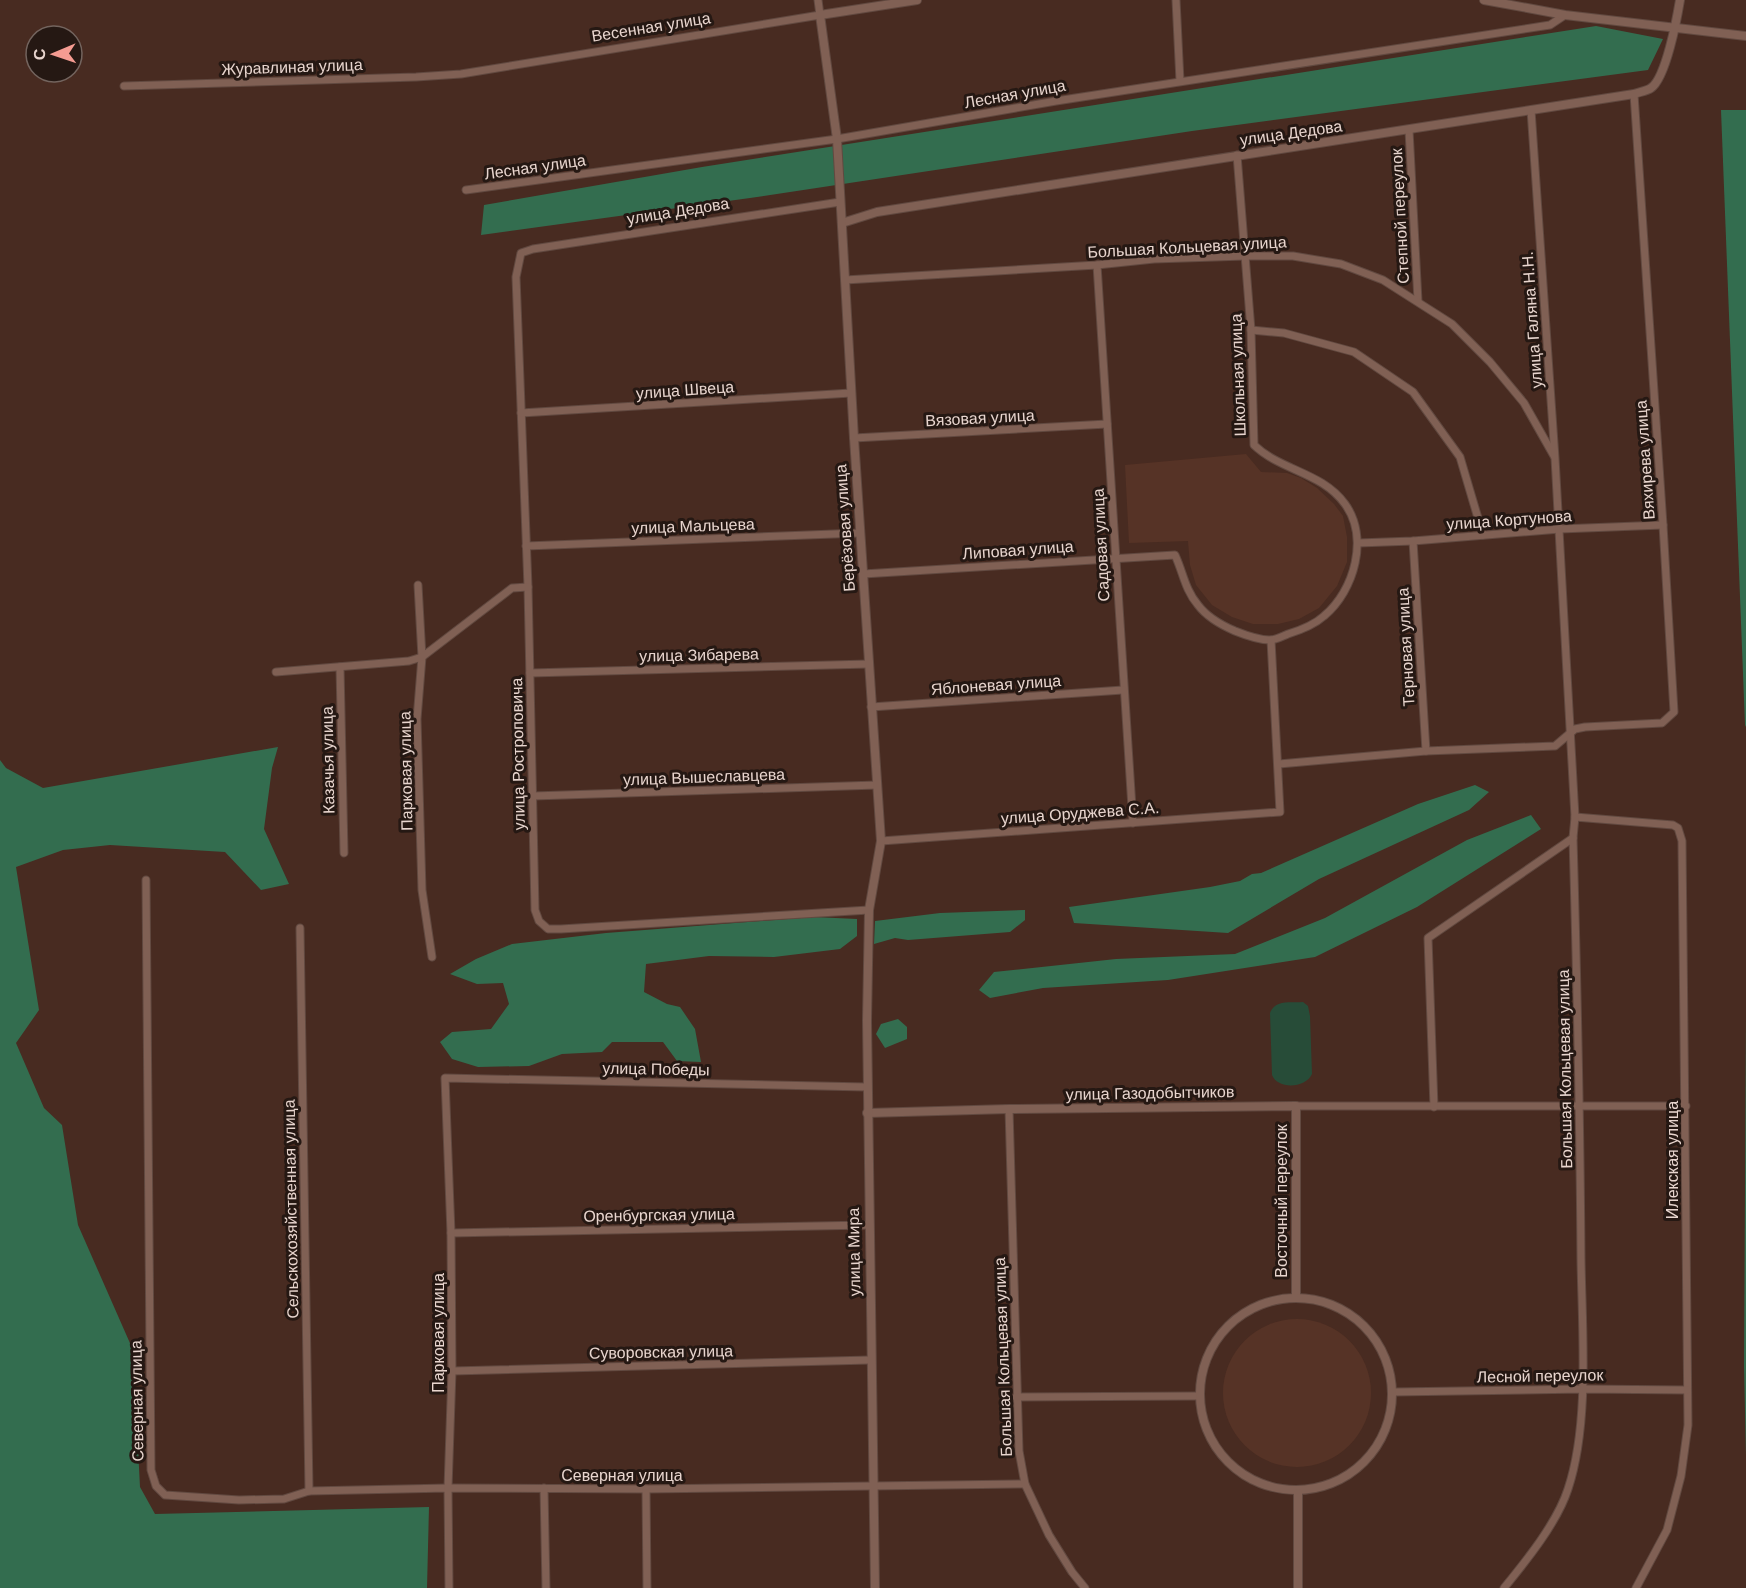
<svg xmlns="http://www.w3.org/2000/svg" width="1746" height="1588" font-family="Helvetica,sans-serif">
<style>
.built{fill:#563326}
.green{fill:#274c38}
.forest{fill:#336d4f}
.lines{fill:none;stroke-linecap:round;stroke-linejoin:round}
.minor-casing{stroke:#614940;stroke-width:9}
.tertiary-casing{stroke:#614940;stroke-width:10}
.minor{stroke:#806054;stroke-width:7}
.tertiary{stroke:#806054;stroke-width:8}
.labels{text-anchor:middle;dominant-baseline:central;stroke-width:6;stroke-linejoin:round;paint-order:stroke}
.street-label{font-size:16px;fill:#e8d5ce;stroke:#251813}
</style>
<rect width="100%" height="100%" fill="#482b21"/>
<g class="built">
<path d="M1246 454 1261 472 1287 473 1301 478 1317 488 1334 504 1343 516 1347 537V562L1337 586 1319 608 1299 619 1278 624H1253L1232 617 1212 605 1196 585 1190 565 1188 541 1129 543 1125 465Z"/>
<circle cx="1297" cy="1393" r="74"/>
</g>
<path class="green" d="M1303 1002 1308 1006 1310 1016 1312 1074C1306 1088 1278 1090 1272 1075L1270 1013C1275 999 1290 1003 1303 1002Z"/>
<g class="forest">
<path d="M1596 26 1663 39 1648 70 1192 131 750 198 481 235 484 205 702 167Z"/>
<path d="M1721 110H1746V727L1745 725Z"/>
<path d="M278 747 272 768 264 829 289 884 261 890 225 852 110 845 63 850 16 867 39 1010 16 1043 44 1108 62 1125 78 1225 133 1350 140 1487 155 1514 429 1507 427 1588H0V760L6 768 43 788Z"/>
<path d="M1475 785 1489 792 1469 810 1319 879 1228 933 1074 923 1069 907 1210 887 1240 881 1252 874 1261 873 1418 804Z"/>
<path d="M1531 815 1541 829 1417 907 1315 957 1168 980 1043 988 990 998 979 990 994 972 1116 959 1235 954 1325 918 1467 840Z"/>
<path d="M1025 910V920L1010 932 908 940 895 938 874 944 875 921 940 913Z"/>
<path d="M814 917 857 919V936L840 949 774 957 709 956 646 964 644 992 667 1004 680 1007 695 1029 701 1062 677 1061 663 1042H612L602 1052 562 1054 529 1066 478 1067 452 1059 440 1042 452 1032 491 1029 509 1004 503 983 477 984 450 974 476 959 512 944 606 933Z"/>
<path d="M1746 1016V1456L1744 1367Z"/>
<path d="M898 1019 907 1027V1039L885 1048 876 1034 881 1024Z"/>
</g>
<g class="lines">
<defs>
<g id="minor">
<path d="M1176 0 1180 81"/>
<path d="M124 86 416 77 461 74 820 15 818 0"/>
<path d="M1409 130 1418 301"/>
<path d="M466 190 837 139 1056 101 1550 25 1565 15"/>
<path d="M840 202 533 249 521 253 516 277 528 587 535 910 539 921 548 929H561L869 910"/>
<path d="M1097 265 1133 823"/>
<path d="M845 280 1097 265 1154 259 1245 256H1293L1341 264 1383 280 1452 324 1490 362 1524 403 1554 456"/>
<path d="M1251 330 1284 333 1354 352 1413 392 1460 457 1483 535"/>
<path d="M521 413 851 393"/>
<path d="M854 438 1107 424"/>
<path d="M1413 541 1426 751"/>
<path d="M1358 543 1413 541 1560 529 1663 525"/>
<path d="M526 546 860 533"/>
<path d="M863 574 1175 555C1183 572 1185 590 1198 605 1207 617 1221 625 1235 631 1245 635 1259 640 1270 640 1276 640 1283 636 1288 634 1301 630 1314 625 1324 616 1355 590 1369 537 1345 504 1322 472 1281 471 1254 445L1251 330 1237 155"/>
<path d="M418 585 422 657 417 719 422 890 432 957"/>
<path d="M340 667 344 853"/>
<path d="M276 672 409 661 422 657 512 588 528 587"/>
<path d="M530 673 869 664"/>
<path d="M871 707 1123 690"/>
<path d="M1279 764 1426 751 1555 746 1575 729 1585 727 1662 723 1674 712 1663 525 1634 94"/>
<path d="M533 796 877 785"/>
<path d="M1575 817 1673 825 1678 828 1682 841 1688 1425 1681 1476 1667 1530 1636 1588"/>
<path d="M881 841 1280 812 1271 640"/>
<path d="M146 880 151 1470 156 1486 165 1495 239 1500 284 1499 309 1491 448 1488 646 1489 1025 1484"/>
<path d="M300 928 309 1491"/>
<path d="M1296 1106H1686"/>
<path d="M1434 1107 1428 938 1573 838"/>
<path d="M1009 1109 1019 1451 1025 1484 1049 1535 1072 1572 1085 1588"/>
<path d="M451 1233 869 1225"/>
<path d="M452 1371 870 1360"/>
<path d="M1394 1392 1583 1389 1687 1390"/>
<path d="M1016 1397 1198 1396"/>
<path d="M544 1488 546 1588"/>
<path d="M646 1489 647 1588"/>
<path d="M449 1588 448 1488 452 1371 451 1233 445 1078 867 1087"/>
<path d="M1504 1588C1526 1561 1557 1523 1568 1489 1590 1423 1582 1329 1581 1259 1580 1119 1577 978 1573 838L1575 817 1555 458 1531 110"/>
</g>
<g id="tertiary">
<path d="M1484 0 1565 15 1746 36"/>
<path d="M842 223 877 212 1634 94C1639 92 1647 91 1651 88 1666 78 1677 18 1680 0"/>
<path d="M867 1113 1009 1109 1296 1106V1296"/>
<circle cx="1296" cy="1394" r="96"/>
<path d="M1298 1493V1588"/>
<path d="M875 1588 867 1021 869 910 881 841 854 438 837 139 820 15 917 0"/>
</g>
</defs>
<use href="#minor" class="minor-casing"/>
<use href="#tertiary" class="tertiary-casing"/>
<use href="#minor" class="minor"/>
<use href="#tertiary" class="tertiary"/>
</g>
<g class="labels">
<g class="street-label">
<text transform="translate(651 27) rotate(-9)">Весенная улица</text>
<text transform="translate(292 67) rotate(-2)">Журавлиная улица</text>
<text transform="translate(1015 94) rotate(-10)">Лесная улица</text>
<text transform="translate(1291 133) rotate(-8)">улица Дедова</text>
<text transform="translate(535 167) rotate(-8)">Лесная улица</text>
<text transform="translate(678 211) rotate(-9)">улица Дедова</text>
<text transform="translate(1400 216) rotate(-93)">Степной переулок</text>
<text transform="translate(1187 247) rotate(-3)">Большая Кольцевая улица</text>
<text transform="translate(1532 320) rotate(-94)">улица Галяна Н.Н.</text>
<text transform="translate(1238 375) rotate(-92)">Школьная улица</text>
<text transform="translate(685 390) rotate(-4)">улица Швеца</text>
<text transform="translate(980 418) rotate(-3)">Вязовая улица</text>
<text transform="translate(1645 460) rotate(-94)">Вяхирева улица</text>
<text transform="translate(1509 520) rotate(-4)">улица Кортунова</text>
<text transform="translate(693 526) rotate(-2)">улица Мальцева</text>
<text transform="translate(845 528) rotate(-94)">Берёзовая улица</text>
<text transform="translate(1101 545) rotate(-93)">Садовая улица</text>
<text transform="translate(1018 550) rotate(-4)">Липовая улица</text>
<text transform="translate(1406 647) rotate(-93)">Терновая улица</text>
<text transform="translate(699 655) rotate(-1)">улица Зибарева</text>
<text transform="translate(996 685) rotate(-4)">Яблоневая улица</text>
<text transform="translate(518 754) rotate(-91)">улица Ростроповича</text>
<text transform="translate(328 760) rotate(-91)">Казачья улица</text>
<text transform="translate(406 771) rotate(-91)">Парковая улица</text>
<text transform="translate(704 777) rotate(-2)">улица Вышеславцева</text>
<text transform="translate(1080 813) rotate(-4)">улица Оруджева С.А.</text>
<text transform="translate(656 1069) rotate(1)">улица Победы</text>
<text transform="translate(1565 1069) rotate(-91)">Большая Кольцевая улица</text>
<text transform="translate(1150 1093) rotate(-1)">улица Газодобытчиков</text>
<text transform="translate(1672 1160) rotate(-90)">Илекская улица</text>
<text transform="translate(1281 1201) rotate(-90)">Восточный переулок</text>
<text transform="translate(291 1209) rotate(-91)">Сельскохозяйственная улица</text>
<text transform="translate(659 1215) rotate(-1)">Оренбургская улица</text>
<text transform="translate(854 1252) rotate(-91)">улица Мира</text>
<text transform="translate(438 1333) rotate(-90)">Парковая улица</text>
<text transform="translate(661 1352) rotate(-1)">Суворовская улица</text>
<text transform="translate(1003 1357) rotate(-92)">Большая Кольцевая улица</text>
<text transform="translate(1540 1376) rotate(-1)">Лесной переулок</text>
<text transform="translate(137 1401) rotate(-91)">Северная улица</text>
<text x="622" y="1475">Северная улица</text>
</g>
</g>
<g transform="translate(54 54) rotate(268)"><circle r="28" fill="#251813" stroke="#73645e" stroke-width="1.5"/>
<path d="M0-4.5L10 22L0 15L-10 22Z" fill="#f59c92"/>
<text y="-9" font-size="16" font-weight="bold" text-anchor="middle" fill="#e8d5ce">С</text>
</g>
</svg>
